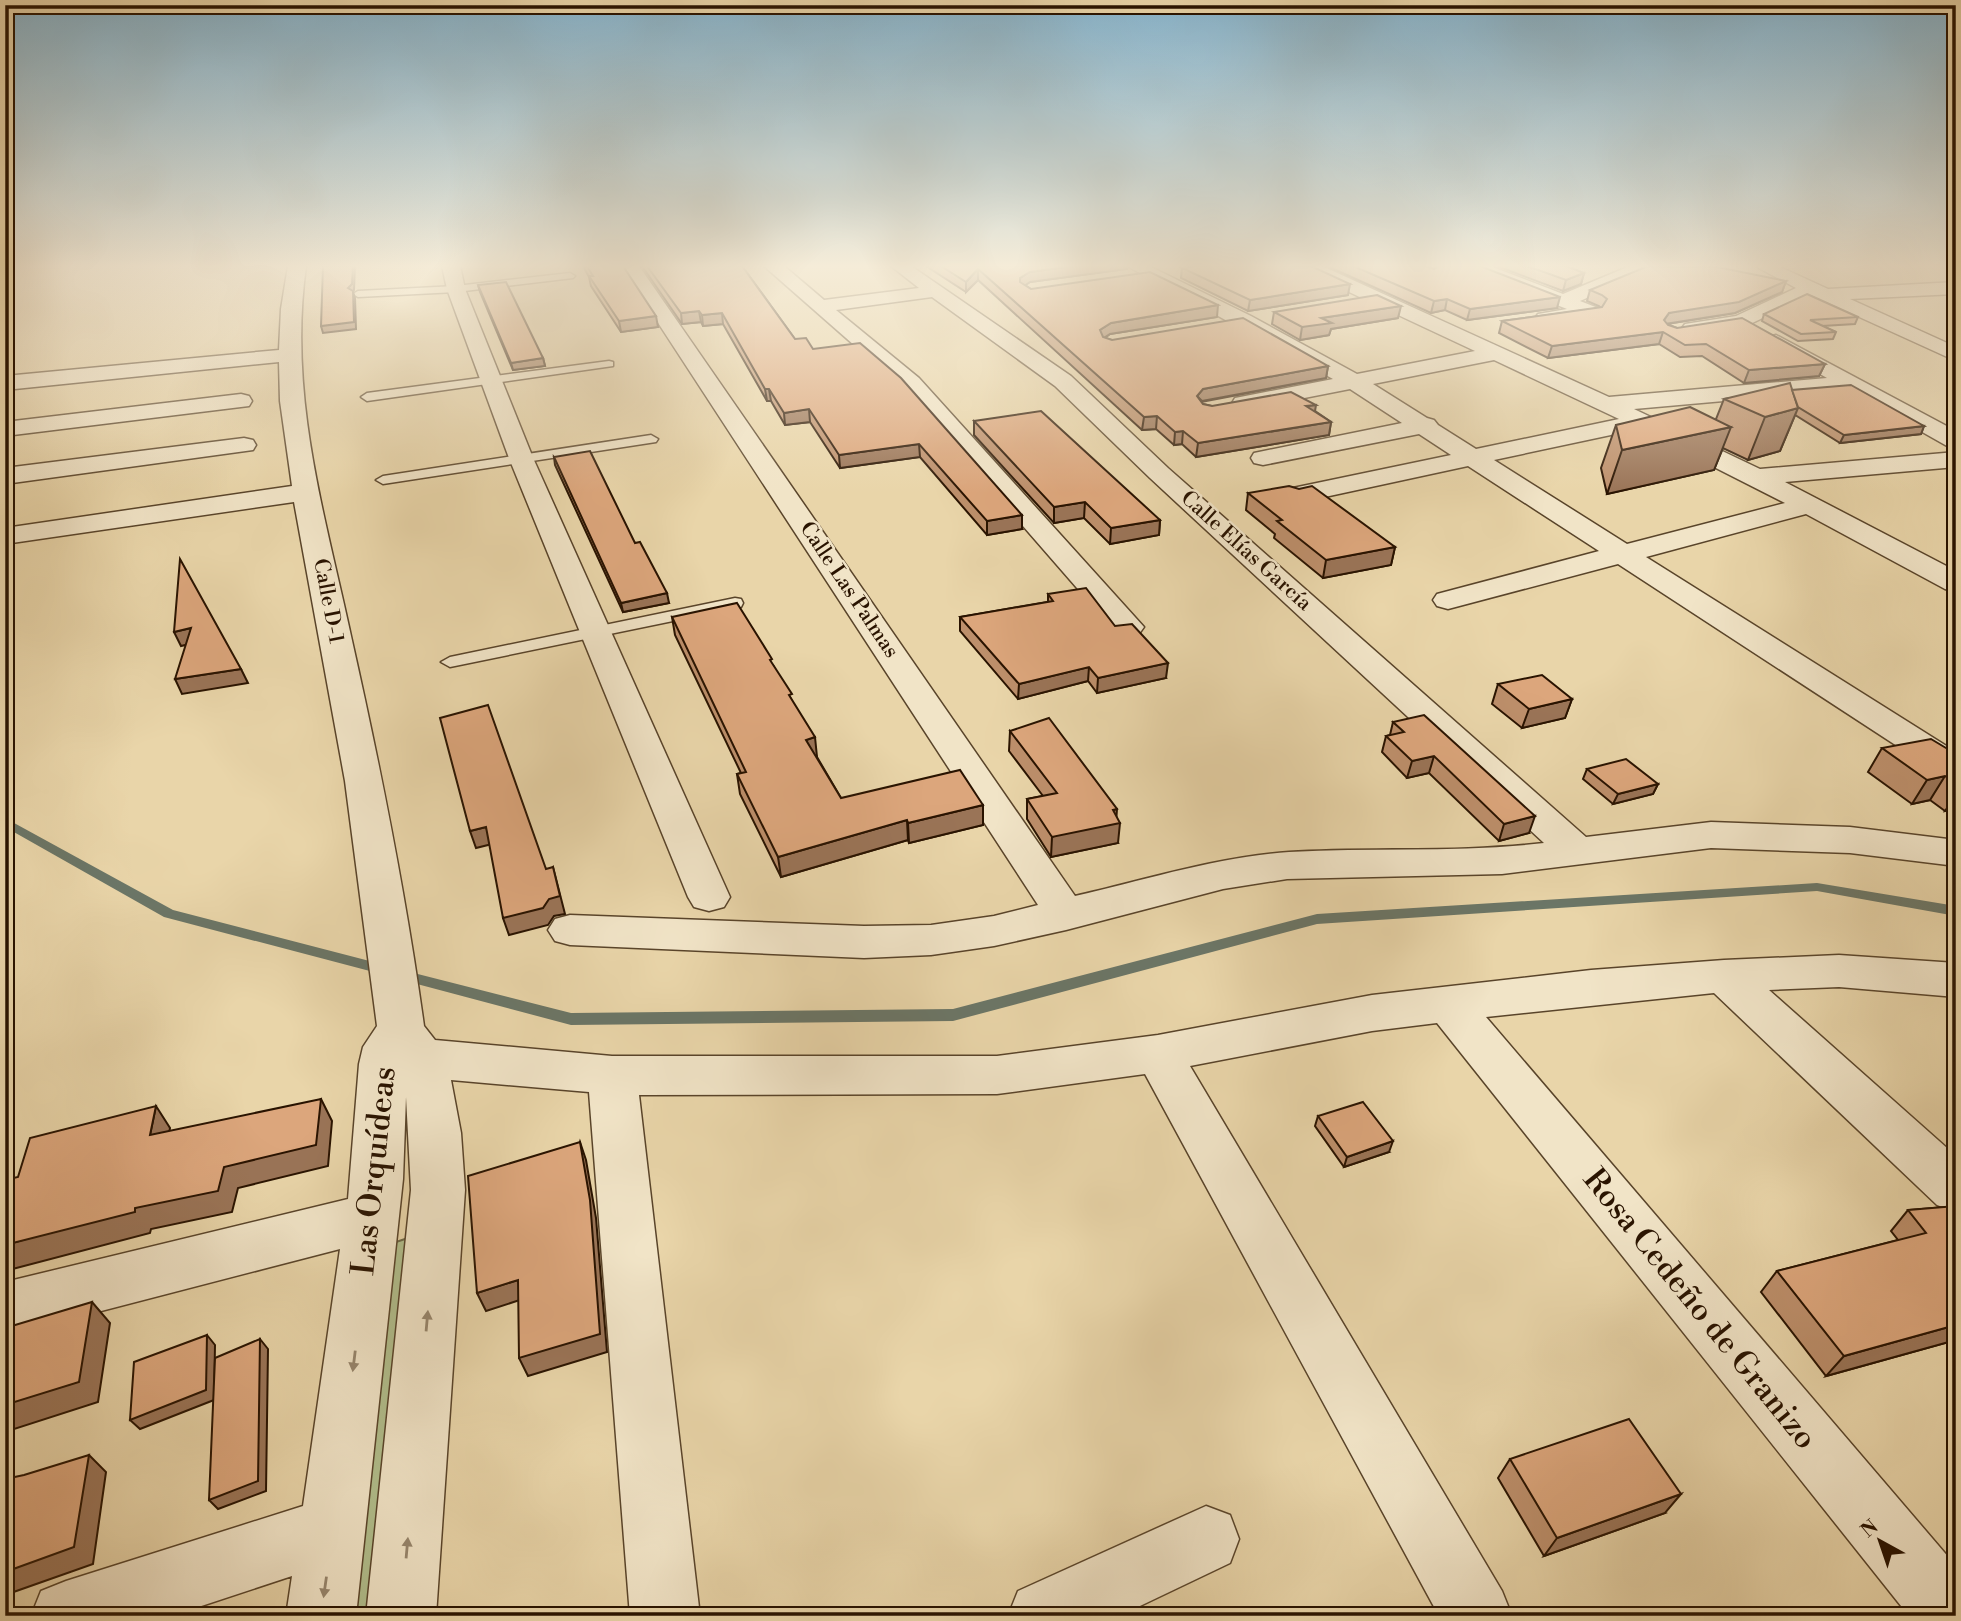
<svg xmlns="http://www.w3.org/2000/svg" width="1961" height="1621" font-family="'Libre Bodoni',serif">
<style>
.green{fill:#b1be8c;stroke:#6d6846;stroke-width:2}
.lines{fill:none;stroke-linecap:round;stroke-linejoin:round}
.stream{fill:#6b7667;fill-rule:evenodd}
.lane-casing{stroke:#59442a;stroke-width:3}
.street-casing{stroke:#59442a;stroke-width:3}
.lane{fill:#f1e4c7;fill-rule:evenodd}
.street{fill:#f1e4c7;fill-rule:evenodd}
.wall{fill:#bd8f6b;stroke:#291300;stroke-width:2}
.shaded-wall{fill:#9a7457;stroke:#291300;stroke-width:2}
.building{fill:#dca67c;stroke:#291300;stroke-width:2}
.oneway{fill:#97866d}
.labels{text-anchor:middle;dominant-baseline:central;stroke-width:5;stroke-linejoin:round;paint-order:stroke}
.far-street-label{font-size:21px;fill:#291300;stroke:#f1e4c7}
.near-street-label{font-size:32px;fill:#291300;stroke:#f1e4c7}
</style>
<rect width="100%" height="100%" fill="#e9d5a9"/>
<filter id="stains"><feTurbulence type="fractalNoise" baseFrequency=".00286" numOctaves="4"/><feColorMatrix values="0 0 0 0 .2 0 0 0 0 .09 0 0 0 0 .02 0 0 0 .5 -.17"/></filter>
<radialGradient id="worn" r=".72"><stop offset=".6" stop-color="#630" stop-opacity="0"/><stop offset="1" stop-color="#630" stop-opacity=".3"/></radialGradient>
<path class="green" d="M408 1238 380 1616H340L393 1243Z"/>
<g class="lines">
<g class="stream">
<path d="M5 818 173 910 385 965 390 966 392 970 390 974 385 975 164 917 5 827Z"/>
<path d="M1817 883 1956 906V916L1817 891 1317 924 953 1021 571 1025 402 980 397 979 395 975 397 971 402 970 571 1013 953 1009 1317 914Z"/>
</g>
<defs>
<g id="lane">
<path d="M570 273 575 276 573 278 456 292 358 297 353 294 358 291 456 286Z"/>
<path d="M609 361 613 362V366L367 401 361 397 367 393Z"/>
<path d="M651 435 658 439 656 442 383 484 376 480 383 476Z"/>
<path d="M735 598 741 599 743 603 741 607 450 667 441 662 450 657Z"/>
</g>
<g id="street">
<path d="M288 266H306C288 395 324 511 351 636 380 765 406 895 424 1026L435 1040 612 1056H997L1158 1035 1372 995 1591 970 1724 960 1839 955 1956 963V997L1839 987 1769 990 1956 1156V1212L1937 1205 1714 993 1486 1017 1956 1566V1616H1909L1437 1023 1372 1031 1190 1066 1502 1591 1512 1616H1439L1145 1074 997 1094 639 1095 700 1616H630L589 1092 451 1080 461 1133 465 1190 436 1616H366L411 1190 406 1097 403 1179 356 1616H286L292 1576 171 1616H31L41 1591 66 1581 303 1506 340 1249 5 1336V1282L348 1199 359 1064 363 1047 377 1026 345 781 294 502 5 544V528L292 486 280 401 279 362 5 390V376L279 350 281 309Z"/>
<path d="M442 266H460L465 289 533 458 730 897 724 907 709 911 694 907 688 897 509 458 447 289Z"/>
<path d="M621 266H639L1075 896C1145 880 1217 857 1289 852 1374 847 1459 853 1544 843L1150 478 1055 386 932 297 836 310 919 378 1144 627 1139 634 1128 636 1117 634 903 388 764 266H784L824 300 919 288 891 266H911L1071 376 1168 468 1586 837 1711 822 1850 827 1956 840V866L1850 853 1711 848 1502 874 1287 879 1223 889 1066 930 994 946 931 955 864 958 570 945 555 941 548 930 555 919 570 915 864 926 931 925 994 916 1038 905Z"/>
<path d="M1127 266H1149L1251 316 1357 374 1475 351 1302 270 1299 266H1322L1609 397 1827 378 1769 345 1766 341 1769 337 1776 335 1956 431V448L1947 446 1848 390 1634 409 1760 469 1956 452V467L1785 482 1956 571V592L1945 589 1806 514 1646 557 1956 752V779L1943 776 1618 564 1448 609 1437 606 1433 600 1437 594 1599 551 1468 466 1297 503 1288 501 1284 495 1288 489 1451 455 1419 434 1263 465 1254 463 1251 458 1254 453 1402 423 1350 389 1243 410 1235 408 1232 403 1235 398 1333 379ZM1494 360 1619 419 1476 449 1438 425 1434 420 1427 418 1373 384ZM1639 429 1785 503 1627 544 1494 460Z"/>
<path d="M1466 266H1490L1563 294 1630 266H1653L1650 270 1580 301 1598 308 1601 312 1598 316 1545 324 1538 322 1535 318 1538 314 1567 309 1469 270Z"/>
<path d="M1755 266H1778L1828 289 1956 282V294L1850 299 1956 347V361L1811 295 1748 325 1692 334 1685 332 1682 328 1685 324 1736 316 1796 288Z"/>
<path d="M241 394 249 396 252 401 249 406 5 436V422Z"/>
<path d="M244 438 253 440 256 445 253 450 5 484V468Z"/>
<path d="M1206 1506 1230 1515 1239 1539 1230 1563 1119 1616H1008L1018 1591Z"/>
</g>
</defs>
<use href="#lane" class="lane-casing"/>
<use href="#street" class="street-casing"/>
<use href="#lane" class="lane"/>
<use href="#street" class="street"/>
</g>
<g class="wall">
<path d="M583 266H623L658 327 621 332 591 286 589 277Z"/>
<path d="M642 266H742L795 339 813 349 1022 529 987 535 920 457 840 468 810 422 785 425 771 401H767L723 324 703 326 701 322 682 324Z"/>
<path d="M926 266H1127V269L1030 282 1025 285 1031 289 1217 317 1110 334 1105 338 1112 340 1328 366 1326 378 1201 402 1203 404 1212 406 1315 411 1331 422 1329 435 1196 457 1182 444 1174 445 1156 429 1142 430 978 280 966 292Z"/>
<path d="M1327 266H1425L1434 269 1438 267 1437 266H1481L1557 308 1467 320 1445 310 1431 313Z"/>
<path d="M1497 266H1566L1584 273 1581 284 1563 291Z"/>
<path d="M1182 268 1348 295 1248 311 1181 278Z"/>
<path d="M1786 281 1782 292 1735 313 1667 324 1677 328 1825 364 1819 376 1744 383 1702 356 1680 357 1659 344 1548 358 1499 333 1502 321 1601 308 1599 306 1587 301 1590 290Z"/>
<path d="M478 285 543 358 545 366 513 370 480 292Z"/>
<path d="M1274 312 1398 318 1331 329 1329 335 1300 340 1272 324Z"/>
<path d="M1764 314 1858 317 1855 324 1822 326 1836 332 1833 339 1798 341 1762 321Z"/>
<path d="M1792 390 1924 426 1921 434 1840 443 1795 415 1780 451 1748 460 1723 448 1714 470 1607 494 1601 468 1616 425 1716 419 1724 399Z"/>
<path d="M974 421 1160 520 1159 535 1110 544 1084 518 1054 523 974 435Z"/>
<path d="M554 457 635 543 669 603 623 612 555 465Z"/>
<path d="M1248 493 1395 547 1391 565 1323 578 1274 538 1275 534 1246 510Z"/>
<path d="M1048 594 1115 626 1166 678 1097 693 1088 681 1018 699 960 631V617L1048 602Z"/>
<path d="M672 617 773 665 792 701 817 757 841 798 983 805V825L909 843 908 840 781 877 740 794 737 774 741 773 675 635Z"/>
<path d="M1498 684 1572 699 1565 718 1522 728 1492 704Z"/>
<path d="M1393 722 1529 833 1499 841 1429 773 1407 778 1382 752 1386 736 1390 735Z"/>
<path d="M1010 731 1118 843 1051 857 1027 819V799L1043 796 1009 751Z"/>
<path d="M1882 748 1956 754V809L1945 811 1930 800 1912 804 1868 772Z"/>
<path d="M1587 769 1658 784 1653 794 1613 804 1583 779Z"/>
<path d="M1318 1116 1389 1152 1344 1167 1315 1126Z"/>
<path d="M1956 1206V1340L1826 1376 1761 1292 1777 1271 1898 1240 1891 1231 1908 1210Z"/>
<path d="M1510 1459 1665 1513 1544 1556 1498 1478Z"/>
</g>
<g class="shaded-wall">
<path d="M353 266H355L354 290 353 292 355 298 356 329 323 333 321 326 348 288Z"/>
<path d="M1074 266H1127V269L1030 282 1020 289V278L1030 272Z"/>
<path d="M978 269V280L966 292V282Z"/>
<path d="M1584 273 1581 284 1563 291 1566 280Z"/>
<path d="M1786 281 1782 292 1735 313 1665 324 1664 320 1669 313Z"/>
<path d="M1350 284 1348 295 1248 311 1250 300Z"/>
<path d="M1560 297 1557 308 1467 320 1470 309Z"/>
<path d="M1447 299 1445 310 1431 313 1434 301Z"/>
<path d="M1218 305 1217 317 1110 334 1099 341 1100 330 1111 323Z"/>
<path d="M1401 306 1398 318 1331 329 1329 335 1300 340 1302 327 1321 318Z"/>
<path d="M699 311 701 322 682 324 681 313Z"/>
<path d="M722 313 723 324 703 326 702 315Z"/>
<path d="M656 316 658 327 621 332 619 321Z"/>
<path d="M1663 332 1659 344 1548 358 1552 346Z"/>
<path d="M543 358 545 366 513 370 511 363Z"/>
<path d="M1825 364 1819 376 1744 383 1749 370Z"/>
<path d="M1328 366 1326 378 1202 401 1197 396 1203 389Z"/>
<path d="M765 389H769L771 401H767Z"/>
<path d="M1316 405 1314 417 1306 406Z"/>
<path d="M1798 408 1780 451 1748 460 1765 417Z"/>
<path d="M809 409 810 422 785 425 784 413Z"/>
<path d="M1157 416 1156 429 1142 430 1144 417Z"/>
<path d="M1331 422 1329 435 1196 457 1198 443Z"/>
<path d="M1924 426 1921 434 1840 443 1844 435Z"/>
<path d="M1731 427 1714 470 1607 494 1622 450Z"/>
<path d="M1183 431 1182 444 1174 445 1175 432Z"/>
<path d="M919 444 920 457 840 468 839 455Z"/>
<path d="M1085 502 1084 518 1054 523V507Z"/>
<path d="M1022 515V529L987 535V521Z"/>
<path d="M1160 520 1159 535 1110 544 1111 528Z"/>
<path d="M1395 547 1391 565 1323 578 1326 560Z"/>
<path d="M667 593 669 603 623 612 621 603Z"/>
<path d="M191 628 198 642 181 646 174 632Z"/>
<path d="M1168 663 1166 678 1097 693 1098 678Z"/>
<path d="M1089 667 1088 681 1018 699 1019 684Z"/>
<path d="M241 669 248 683 182 694 175 679Z"/>
<path d="M1572 699 1565 718 1522 728 1529 709Z"/>
<path d="M815 737 817 757 808 760 806 740Z"/>
<path d="M1434 756 1429 773 1407 778 1412 761Z"/>
<path d="M1945 776 1930 800 1912 804 1927 780Z"/>
<path d="M1658 784 1653 794 1613 804 1618 794Z"/>
<path d="M1956 795V809L1945 811Z"/>
<path d="M983 805V825L909 843 908 823Z"/>
<path d="M1117 809 1116 823H1120L1118 843 1051 857 1052 837 1113 810Z"/>
<path d="M1535 816 1529 833 1499 841 1504 824Z"/>
<path d="M907 820 908 840 781 877 778 857Z"/>
<path d="M486 827 492 844 476 848 470 831Z"/>
<path d="M553 867 565 914 554 916 548 925 509 935 503 918Z"/>
<path d="M321 1099 332 1121 328 1166 238 1188 232 1212 151 1229 150 1233 5 1271V1245L135 1208 224 1167Z"/>
<path d="M156 1106 170 1128 165 1156 150 1135Z"/>
<path d="M1393 1141 1389 1152 1344 1167 1347 1157Z"/>
<path d="M580 1142 586 1160 596 1218 607 1352 528 1376 519 1358Z"/>
<path d="M518 1280 526 1298 486 1311 477 1293Z"/>
<path d="M92 1302 110 1323 98 1402 5 1432V1405Z"/>
<path d="M1956 1325V1340L1826 1376 1844 1356Z"/>
<path d="M207 1335 215 1345 214 1400 140 1429 130 1420Z"/>
<path d="M260 1339 268 1349 266 1491 218 1509 209 1500Z"/>
<path d="M89 1455 106 1472 93 1564 5 1595V1572Z"/>
<path d="M1681 1494 1665 1513 1544 1556 1557 1538Z"/>
</g>
<g class="building">
<path d="M323 266H353L352 284 348 288 353 291 354 322 321 326Z"/>
<path d="M587 266H623L656 316 619 321 589 276H593Z"/>
<path d="M647 266H742L795 339 806 338 813 349 860 343 901 378 1022 515 987 521 919 444 839 455 809 409 784 413 769 389H765L722 313 702 315 699 311 681 313Z"/>
<path d="M941 266H1074L1030 272 1020 278V282L1031 289 1150 272 1218 305 1111 323 1100 330 1103 337 1112 340 1243 318 1328 366 1203 389 1197 396 1203 404 1212 406 1291 392 1316 405 1306 406 1331 422 1198 443 1183 431 1175 432 1157 416 1144 417 978 269 966 282Z"/>
<path d="M1194 266H1311L1350 284 1250 300 1182 268Z"/>
<path d="M1353 266H1425L1434 269 1439 266H1480L1560 297 1470 309 1447 299 1434 301Z"/>
<path d="M1527 266H1566L1584 273 1566 280Z"/>
<path d="M1648 266 1683 267 1712 266 1786 281 1739 302 1669 313 1664 320 1668 325 1677 328 1742 318 1825 364 1749 370 1706 344 1685 345 1663 332 1552 346 1502 321 1602 307 1607 299 1602 295 1590 290Z"/>
<path d="M506 282 543 358 511 363 478 285Z"/>
<path d="M1807 294 1858 317 1810 320 1836 332 1801 334 1764 314Z"/>
<path d="M1377 295 1401 306 1321 318 1332 323 1302 327 1274 312Z"/>
<path d="M1790 383 1798 408 1765 417 1724 399Z"/>
<path d="M1851 385 1924 426 1844 435 1798 407 1792 390Z"/>
<path d="M1690 407 1731 427 1622 450 1616 425Z"/>
<path d="M1041 411 1160 520 1111 528 1085 502 1054 507 974 421Z"/>
<path d="M590 451 635 543 640 542 667 593 621 603 554 457Z"/>
<path d="M1289 486 1299 489 1312 486 1395 547 1326 560 1277 521 1282 520 1248 493Z"/>
<path d="M180 559 241 669 175 679 191 628 174 632Z"/>
<path d="M1086 588 1115 626 1132 624 1168 663 1098 678 1089 667 1019 684 960 617 1053 601 1048 594Z"/>
<path d="M737 603 772 659 770 660 792 694 789 695 815 737 806 740 841 798 960 770 983 805 908 823 907 820 778 857 737 774 746 772 672 617Z"/>
<path d="M1542 675 1572 699 1529 709 1498 684Z"/>
<path d="M488 705 546 869 553 867 560 896 549 899 543 908 503 918 486 827 470 831 440 718Z"/>
<path d="M1424 715 1535 816 1504 824 1434 756 1412 761 1386 736 1404 732 1393 722Z"/>
<path d="M1049 718 1117 809 1113 810 1120 823 1052 837 1027 799 1057 793 1010 731Z"/>
<path d="M1931 739 1956 754V783L1945 776 1927 780 1882 748Z"/>
<path d="M1626 759 1658 784 1618 794 1587 769Z"/>
<path d="M321 1099 316 1145 224 1167 218 1191 135 1208V1212L5 1245V1180L18 1177 30 1138 156 1106 150 1135Z"/>
<path d="M1363 1102 1393 1141 1347 1157 1318 1116Z"/>
<path d="M580 1142 590 1200 600 1334 519 1358 518 1280 477 1293 468 1176Z"/>
<path d="M1956 1206V1325L1844 1356 1777 1271 1926 1233 1908 1210Z"/>
<path d="M92 1302 79 1382 5 1405V1328Z"/>
<path d="M207 1335 206 1390 130 1420 134 1362Z"/>
<path d="M260 1339 258 1481 209 1500 215 1358Z"/>
<path d="M1629 1419 1681 1494 1557 1538 1510 1459Z"/>
<path d="M89 1455 74 1547 5 1572V1479L24 1475Z"/>
</g>
<defs><path id="oneway-solid" d="M-6-.8H1V-3.2L6.5 0L1 3.2V.8H-6Z" transform="scale(1.75)"/></defs>
<g class="oneway">
<use href="#oneway-solid" transform="translate(427 1321) rotate(-85)"/>
<use href="#oneway-solid" transform="translate(354 1361) rotate(97)"/>
<use href="#oneway-solid" transform="translate(407 1548) rotate(-85)"/>
<use href="#oneway-solid" transform="translate(325 1587) rotate(98)"/>
</g>
<linearGradient id="sky" x2="0" y2="1"><stop stop-color="#87b6d0"/><stop offset="0.54" stop-color="#f5ecd8"/><stop offset="1" stop-color="#f5ecd8" stop-opacity="0"/></linearGradient>
<rect width="1961" height="493" fill="url(#sky)"/>
<g class="labels">
<g class="far-street-label">
<text transform="translate(1246 551) rotate(42)">Calle Elías García</text>
<text transform="translate(849 590) rotate(56)">Calle Las Palmas</text>
<text transform="translate(328 601) rotate(79)">Calle D-1</text>
</g>
<g class="near-street-label">
<text transform="translate(374 1171) rotate(-84)">Las Orquídeas</text>
<text transform="translate(1700 1309) rotate(51)">Rosa Cedeño de Granizo</text>
</g>
</g>
<rect width="1961" height="1621" fill="none" stroke="#e9d5a9" stroke-width="28"/>
<rect x="7" y="7" width="1947" height="1607" fill="none" stroke="#291300" stroke-width="3.5"/>
<rect x="14" y="14" width="1933" height="1593" fill="none" stroke="#291300" stroke-width="2"/>
<g transform="translate(1880 1541) rotate(320)" stroke="#f1e4c7" stroke-width="5" paint-order="stroke">
<path d="M0-5L12 26L0 18L-12 26Z" fill="#291300"/>
<text y="-10" font-size="19" font-weight="bold" text-anchor="middle" fill="#291300">N</text>
</g>
<rect width="100%" height="100%" filter="url(#stains)"/>
<rect width="100%" height="100%" fill="url(#worn)"/>
</svg>
